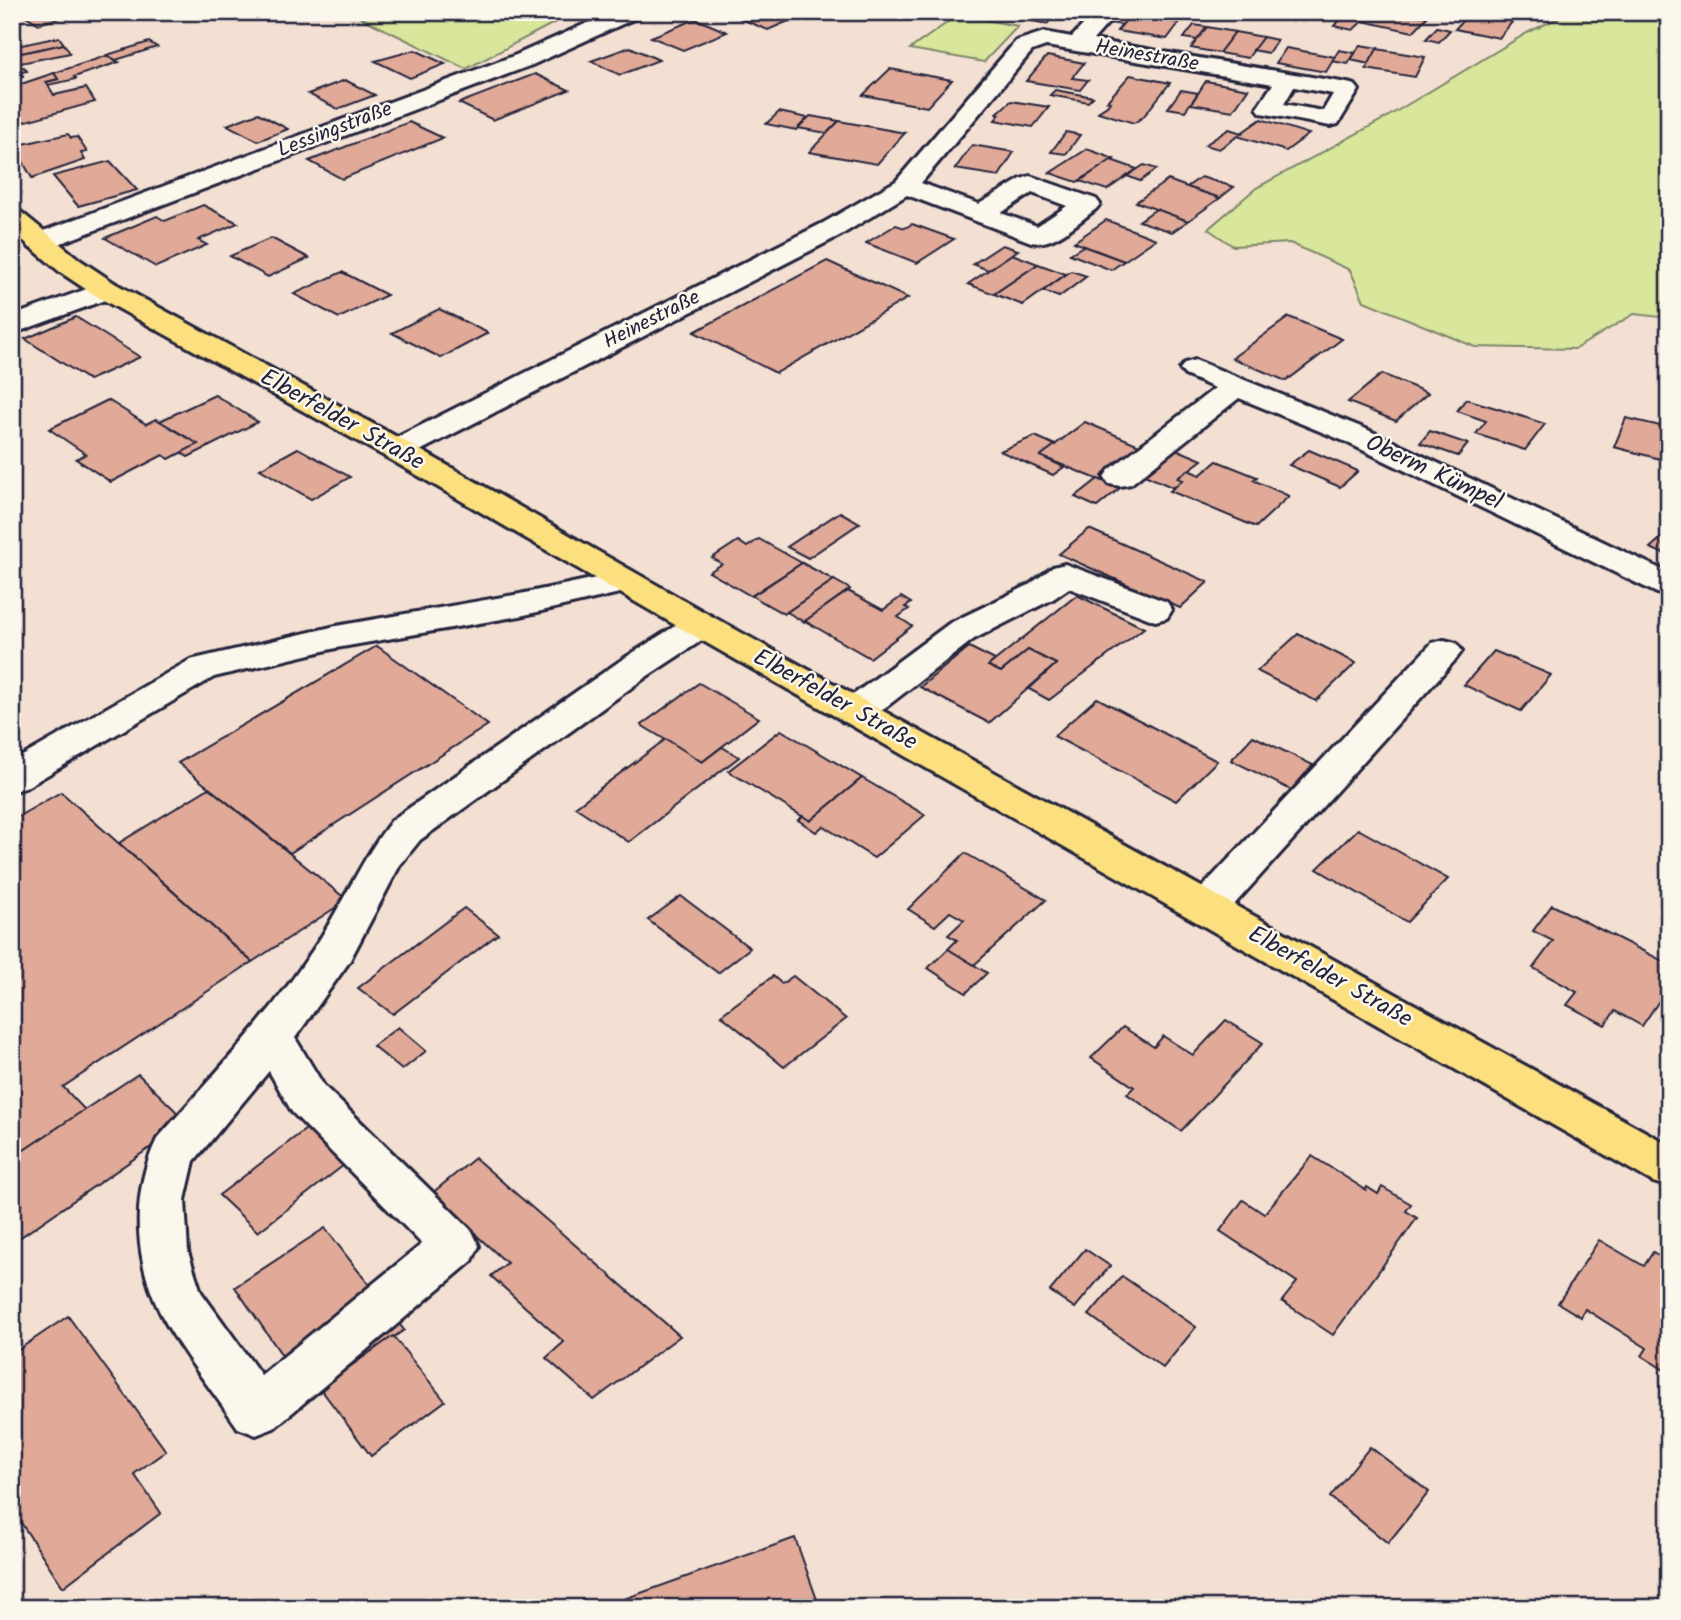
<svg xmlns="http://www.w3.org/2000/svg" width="1681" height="1620" font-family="Kalam,sans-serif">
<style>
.green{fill:#d8e79b;stroke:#7d846b;stroke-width:2}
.building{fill:#e1aa98;stroke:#22223b;stroke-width:2}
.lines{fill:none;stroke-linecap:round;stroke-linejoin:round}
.minor-casing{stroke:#22223b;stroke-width:6}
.major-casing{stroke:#22223b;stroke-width:6}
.minor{fill:#fbf7ec;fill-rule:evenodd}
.major{fill:#fce080;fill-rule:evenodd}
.labels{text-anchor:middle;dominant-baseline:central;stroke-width:5;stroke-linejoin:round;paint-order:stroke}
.far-street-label{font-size:21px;fill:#22223b;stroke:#fbf7ec}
.street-label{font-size:24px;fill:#22223b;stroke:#fbf7ec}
</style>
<rect width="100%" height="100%" fill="#f3e0d3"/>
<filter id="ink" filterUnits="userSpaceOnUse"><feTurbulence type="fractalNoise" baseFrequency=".0143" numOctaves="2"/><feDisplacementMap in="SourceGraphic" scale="14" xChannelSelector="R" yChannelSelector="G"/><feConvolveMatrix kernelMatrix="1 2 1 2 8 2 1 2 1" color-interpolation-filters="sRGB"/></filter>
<g filter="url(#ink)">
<g class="green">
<path d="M349 12H575L466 69Z"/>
<path d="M1570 12H1669V318L1634 314 1575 349 1475 347 1364 301 1350 270 1290 243 1233 246 1208 229 1256 188 1382 120 1527 33Z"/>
<path d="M958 15 1018 26 984 62 910 49Z"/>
</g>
<g class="building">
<path d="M38 12H80L39 24 26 16Z"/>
<path d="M724 12H785L798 17 768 30Z"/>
<path d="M988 12H1058L1047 24Z"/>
<path d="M1118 12H1132L1122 25 1109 23Z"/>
<path d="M1348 12H1351L1368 16 1353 30 1334 26Z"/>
<path d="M1371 12H1405L1427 17 1413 32 1362 21Z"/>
<path d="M1470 12 1513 21 1499 38 1455 29Z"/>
<path d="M1130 15 1146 18 1147 15 1179 23 1167 39 1117 31Z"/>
<path d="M696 19 727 32 683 50 651 37Z"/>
<path d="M1194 25 1207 27 1197 40 1184 38Z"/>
<path d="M1207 27 1235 32 1219 53 1191 48Z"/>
<path d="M1437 27 1450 30 1439 42 1426 39Z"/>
<path d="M1235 32 1263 37 1248 58 1219 53Z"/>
<path d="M59 37 64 44 12 55V47Z"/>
<path d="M1263 37 1277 40 1268 53 1253 50Z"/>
<path d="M149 42 157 47 116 60 107 55Z"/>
<path d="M64 44 70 53 16 64 12 59V55Z"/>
<path d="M1360 45 1378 48 1369 64 1351 60Z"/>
<path d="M630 47 659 60 620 75 591 61Z"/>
<path d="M1286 48 1335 57 1326 72 1276 63Z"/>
<path d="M1377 49 1425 57 1415 77 1366 69Z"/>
<path d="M415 50 445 64 410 78 375 61Z"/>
<path d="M1339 50 1355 53 1348 64 1332 61Z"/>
<path d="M106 56 119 62 74 77 76 79 48 85 46 82 58 79 54 73Z"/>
<path d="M1047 56 1084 63 1072 78 1088 80 1080 90 1026 81Z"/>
<path d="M12 59 18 68 24 67 27 71 21 72 23 76 12 78Z"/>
<path d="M890 69 952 80 927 107 863 95Z"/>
<path d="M54 73 58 79 46 82 54 95 86 88 95 102 12 125V87Z"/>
<path d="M535 74 569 90 493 120 459 103Z"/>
<path d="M1130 75 1170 83 1143 117 1134 123 1098 112 1107 106 1110 102 1107 101Z"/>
<path d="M345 80 375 95 338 109 308 94Z"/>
<path d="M1206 81 1248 89 1233 111 1191 104Z"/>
<path d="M1055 90 1093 97 1088 102 1050 95Z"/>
<path d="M1181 90 1198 93 1185 111 1168 108Z"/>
<path d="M1011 101 1049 107 1033 127 995 120 1000 114 997 113Z"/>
<path d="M779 112 808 118 796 130 766 124Z"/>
<path d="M258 113 288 129 258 141 227 125Z"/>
<path d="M810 116 839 121 827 133 798 128Z"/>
<path d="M1261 119 1309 134 1286 151 1237 136Z"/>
<path d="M839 121 905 133 877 164 809 152Z"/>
<path d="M409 122 443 138 342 179 309 161Z"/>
<path d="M1229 129 1242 133 1219 149 1205 145Z"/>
<path d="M1066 132 1080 135 1066 154 1051 152Z"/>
<path d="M68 134 71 138 77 137 87 152 81 153 85 160 32 178 14 146Z"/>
<path d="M972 145 1014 152 999 176 955 169Z"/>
<path d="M1087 149 1114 159 1077 182 1050 173Z"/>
<path d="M1111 160 1137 169 1107 190 1080 181Z"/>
<path d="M110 161 137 190 78 206 53 176Z"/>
<path d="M1144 165 1157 169 1140 181 1127 176Z"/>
<path d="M1201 177 1234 187 1220 198 1187 187Z"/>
<path d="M1168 180 1187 187 1220 198 1188 221 1136 202Z"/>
<path d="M203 205 238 223 198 240 207 245 156 267 105 238 157 216 165 221Z"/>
<path d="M1156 209 1188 221 1172 232 1139 221Z"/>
<path d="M1106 220 1156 239 1124 261 1074 242Z"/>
<path d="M912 224 954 239 917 263 866 243 896 225 905 228Z"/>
<path d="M271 238 309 258 268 277 230 256Z"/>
<path d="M1002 245 1018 250 988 270 973 264Z"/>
<path d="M1083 246 1124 261 1111 270 1070 254Z"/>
<path d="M1012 254 1038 264 994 294 968 284Z"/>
<path d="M827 261 908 298 776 373 694 332Z"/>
<path d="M1038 264 1066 274 1023 305 994 294Z"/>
<path d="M1071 271 1087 276 1059 297 1043 291Z"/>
<path d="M342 272 387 295 339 318 294 294Z"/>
<path d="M439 309 488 333 441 358 392 333Z"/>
<path d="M76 317 140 357 89 380 25 339Z"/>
<path d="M1289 317 1342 339 1286 381 1232 358Z"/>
<path d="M1382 374 1428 393 1396 421 1348 402Z"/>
<path d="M215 395 258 422 188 457 145 428Z"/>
<path d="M1466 399 1496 408 1545 424 1525 450 1476 434 1486 421 1457 411Z"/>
<path d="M108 400 146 424 156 419 198 444 169 459 163 455 111 482 76 459 86 454 49 429Z"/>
<path d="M1626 418 1669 428 1668 461 1614 447Z"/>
<path d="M1085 422 1144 447 1102 481 1040 456Z"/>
<path d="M1430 431 1468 444 1458 456 1420 443Z"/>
<path d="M1035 436 1055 445 1040 456 1064 467 1053 475 1000 451Z"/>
<path d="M1171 447 1202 460 1178 478 1183 480 1174 488 1140 473Z"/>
<path d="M298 448 350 477 311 499 260 469Z"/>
<path d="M1309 450 1358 471 1340 487 1289 465Z"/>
<path d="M1217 461 1257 477 1253 480 1289 496 1256 527 1170 491 1183 480 1178 478 1188 470 1200 475Z"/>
<path d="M1098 479 1120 488 1097 507 1075 497Z"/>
<path d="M840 512 860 523 808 558 787 547Z"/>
<path d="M1089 529 1208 582 1180 608 1059 554Z"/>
<path d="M1669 531V556L1650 548Z"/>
<path d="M759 539 802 563 751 596 709 572 722 564 712 558 738 541 747 547Z"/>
<path d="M802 563 834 580 784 614 752 596Z"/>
<path d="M834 580 850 589 804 622 787 612Z"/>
<path d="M848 591 883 610 901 597 911 603 905 607 909 609 898 617 912 626 870 658 805 621Z"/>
<path d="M1077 595 1144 628 1049 700 1029 689 1056 664 1028 650 1001 672 988 666Z"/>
<path d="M1298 634 1356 663 1316 701 1257 671Z"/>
<path d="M377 646 488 725 290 853 178 763Z"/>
<path d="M969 647 995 660 988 666 1001 672 1028 650 1056 664 989 723 920 687Z"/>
<path d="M1494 651 1551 675 1521 711 1464 685Z"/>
<path d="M699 683 759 718 702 762 641 725Z"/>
<path d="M1097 698 1217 761 1176 801 1054 736Z"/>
<path d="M781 730 862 778 810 821 728 771Z"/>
<path d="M1253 736 1313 765 1291 790 1231 760Z"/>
<path d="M666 739 702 762 722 747 739 757 629 842 575 807Z"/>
<path d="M862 778 925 815 874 858 823 826 816 832 798 820 803 816 810 821Z"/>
<path d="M209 788 347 900 252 962 119 843Z"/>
<path d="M61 792 252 962 63 1087 85 1110 12 1158V820Z"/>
<path d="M1358 829 1448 879 1407 922 1317 869Z"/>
<path d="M965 853 1046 900 974 965 948 949 957 940 948 935 964 920 950 912 935 926 908 909Z"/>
<path d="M681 896 750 948 718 973 648 920Z"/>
<path d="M1552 905 1669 964V986L1642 1026 1615 1011 1605 1025 1567 1005 1577 992 1533 968 1553 941 1533 931Z"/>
<path d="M464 908 498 934 393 1014 358 988Z"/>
<path d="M948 949 987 973 966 993 928 968Z"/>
<path d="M773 976 782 984 793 976 846 1019 784 1067 721 1015Z"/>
<path d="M1226 1020 1263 1043 1181 1131 1127 1094 1134 1087 1091 1058 1123 1027 1154 1047 1163 1036 1193 1055Z"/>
<path d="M398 1027 426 1051 402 1070 373 1046Z"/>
<path d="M138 1074 187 1122 12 1243V1158Z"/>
<path d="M314 1123 353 1158 258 1232 219 1195Z"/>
<path d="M1312 1156 1366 1190 1367 1187 1378 1194 1382 1187 1411 1204 1406 1211 1417 1218 1333 1335 1282 1301 1297 1282 1220 1231 1243 1200 1264 1214Z"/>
<path d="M475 1158 680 1336 594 1400 546 1358 564 1342 491 1276 507 1263 431 1194Z"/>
<path d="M325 1228 404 1330 310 1396 235 1287Z"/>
<path d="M1599 1240 1644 1266 1653 1252 1669 1262V1373L1642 1356 1647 1348 1585 1309 1581 1317 1558 1303Z"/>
<path d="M1085 1249 1110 1266 1075 1308 1050 1291Z"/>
<path d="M1122 1276 1196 1327 1163 1368 1089 1315Z"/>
<path d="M68 1316 166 1451 134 1474 161 1513 63 1587 12 1509V1354Z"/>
<path d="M393 1336 445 1401 371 1456 320 1388Z"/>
<path d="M1370 1447 1429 1492 1388 1543 1330 1497Z"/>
<path d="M795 1538 820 1608H599Z"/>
</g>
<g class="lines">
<defs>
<g id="minor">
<path d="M612 12H641L638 17 532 65 48 248 39 250 30 248 26 242 30 236 516 55Z"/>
<path d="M1095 12H1118L1093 40 1347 83 1355 85 1359 90 1338 124 1330 126 1261 113 1257 108 1273 84 1046 46 1032 51 921 183 979 204 1021 179 1030 176 1096 199 1100 204 1096 209C1078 222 1054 247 1031 242L907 195 841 235 408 457 397 459 386 457 382 450 386 443 823 223 896 181 1016 41 1044 32 1072 37ZM1294 87 1333 94 1323 111 1284 104ZM1032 193 1067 206 1037 226 1001 213Z"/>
<path d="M106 282 116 284 120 290 116 296 12 334V316Z"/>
<path d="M1195 360 1366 429 1669 573V596L1657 593 1344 441 1239 398 1131 484 1120 486 1109 484 1104 477 1109 470 1215 388 1185 375 1180 369 1185 363Z"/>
<path d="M1065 564 1167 602 1172 610 1167 618 1155 621 1069 588 1053 599 974 639 868 721 855 724 842 721 837 712 842 703 950 623 1029 585 1053 567Z"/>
<path d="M625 572 637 575 642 582 637 589 520 616 336 648 214 677 25 788 12 792V762L190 660 336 626 520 594Z"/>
<path d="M701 614 713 617 718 625 713 633 646 677 420 840 400 865 349 962 295 1038 324 1086 472 1231 479 1246 472 1261 274 1428 256 1435 238 1428C213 1391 183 1355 162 1316 134 1263 130 1194 157 1139 213 1075 274 1012 320 939 345 899 363 857 392 820L620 661 689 617ZM269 1071 292 1112 422 1244 261 1375 201 1292 188 1252 185 1200 194 1161Z"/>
<path d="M1444 640 1456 643 1462 651 1456 659 1222 918 1208 922 1194 918 1188 907 1194 896 1432 643Z"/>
</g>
<path id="major" d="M12 210 21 212 80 260 116 284 408 443 713 617 1669 1145V1187L1653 1182 689 633 386 457 96 296 60 272 12 231Z"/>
</defs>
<use href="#minor" class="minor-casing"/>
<use href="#major" class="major-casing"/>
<use href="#minor" class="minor"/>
<use href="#major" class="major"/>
</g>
</g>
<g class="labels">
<g class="far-street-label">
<text transform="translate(1147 56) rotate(10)">Heinestraße</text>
<text transform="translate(335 130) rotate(-21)">Lessingstraße</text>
<text transform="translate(652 320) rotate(-27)">Heinestraße</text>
</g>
<g class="street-label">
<text transform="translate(342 420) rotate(29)">Elberfelder Straße</text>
<text transform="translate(1434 473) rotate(25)">Oberm Kümpel</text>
<text transform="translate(835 700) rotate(29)">Elberfelder Straße</text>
<text transform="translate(1330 977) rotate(29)">Elberfelder Straße</text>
</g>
</g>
<rect width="1681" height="1620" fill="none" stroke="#fbf7ec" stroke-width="42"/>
<rect x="21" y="21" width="1639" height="1578" fill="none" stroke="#22223b" stroke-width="2.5" filter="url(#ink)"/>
</svg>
